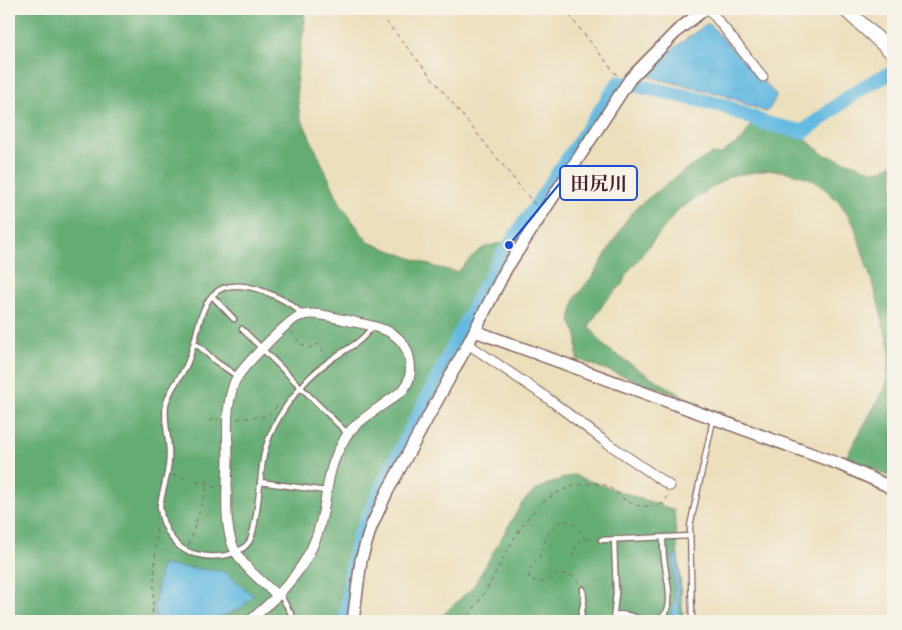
<svg xmlns="http://www.w3.org/2000/svg" width="902" height="630" font-family="'Sorts Mill Goudy','Noto Serif JP',serif">
<style>
.forest{fill:#64ac73;stroke:#57664f;fill-rule:evenodd}
.water{fill:#65bae1;stroke:#586c86}
.lines{fill:none;stroke-linecap:round;stroke-linejoin:round}
.river{stroke:#65bae1;stroke-width:15}
.service-casing{stroke:#82625e;stroke-width:7}
.minor-casing{stroke:#82625e;stroke-width:11}
.tertiary-casing{stroke:#82625e;stroke-width:14}
.primary-casing{stroke:#82625e;stroke-width:16}
.path{stroke:#82625e;stroke-width:1;stroke-dasharray:4 4;stroke-linecap:butt}
.service{stroke:#fff;stroke-width:4.5}
.minor{stroke:#fff;stroke-width:9}
.tertiary{stroke:#fff;stroke-width:11}
.primary{stroke:#fff;stroke-width:14}
.leader{fill:none;stroke:#1d4ed8;stroke-width:2}
.callout-dot{fill:#1d4ed8;stroke:#f7f3e8;stroke-width:2}
.callout{fill:#f7f3e8;stroke:#1d4ed8;stroke-width:2}
.callout-label{font-size:19px;text-anchor:middle;font-weight:bold;fill:#4a1f2b}
</style>
<rect width="100%" height="100%" fill="#f7f3e8"/>
<filter id="ink" filterUnits="userSpaceOnUse"><feTurbulence type="fractalNoise" baseFrequency=".02" numOctaves="2"/><feDisplacementMap in="SourceGraphic" scale="10" xChannelSelector="R" yChannelSelector="G"/><feConvolveMatrix kernelMatrix="1 2 1 2 8 2 1 2 1" color-interpolation-filters="sRGB"/></filter>
<filter id="wash" filterUnits="userSpaceOnUse"><feTurbulence type="fractalNoise" baseFrequency=".0096" numOctaves="4" result="noise"/><feDisplacementMap in="SourceGraphic" scale="20" xChannelSelector="R" yChannelSelector="G"/><feGaussianBlur stdDeviation="1.12" result="paint"/><feColorMatrix in="noise" values="0 0 0 0 0 0 0 0 0 0 0 0 0 0 0 0 0 1.4 0 .05"/><feComposite in="paint" operator="in"/></filter>
<g filter="url(#wash)">
<rect width="100%" height="100%" fill="#ebdfbc"/>
<g class="forest">
<path d="M9 9H304L305 22 297 72V94L300 116 341 205 368 242 435 267 458 272C479 248 483 244 515 242L477 307 369 518C354 554 352 584 348 621H9ZM161 565 221 571 228 574 252 596 241 608 214 620 159 618 156 617 154 609Z"/>
<path d="M752 123 802 136 823 154 874 171 882 170 893 164V478L846 457 886 386 890 352 877 298 854 225 840 203 825 189 809 178 787 172 769 170 730 176 679 209 628 272 621 286 606 300 589 326 605 347 644 373 690 400 577 359V335L570 321 575 298 594 274 627 219 637 207 685 170 711 154 719 155 743 139Z"/>
<path d="M574 475 581 478 674 510 683 614 675 621H436L473 587 522 503C535 487 554 481 574 475Z"/>
</g>
<g class="water">
<path d="M707 24H709L775 94 776 97 768 111 766 112 724 95 650 77C649 63 695 33 707 24Z"/>
<path d="M675 555 678 557 680 621H668L675 602 673 556Z"/>
<path d="M161 565 221 571 228 574 253 596 241 608 214 620 159 618 156 617 154 609Z"/>
</g>
<g class="lines">
<path class="river" d="M346 621 353 561 360 534 389 473 481 293 501 258 619 83 636 85 700 100 724 106 764 123 803 132C832 111 859 85 893 73"/>
</g>
</g>
<g filter="url(#ink)">
<g class="lines">
<defs>
<g id="service">
<path d="M212 296 234 319"/>
<path d="M303 315C291 302 274 295 257 289 196 271 203 328 187 364 181 378 169 389 166 404 163 422 170 440 169 457 169 474 162 490 160 506 161 521 168 536 179 546 195 560 235 561 249 542 257 530 260 477 263 460 266 439 277 419 289 402 301 385 314 371 332 359 346 349 363 342 372 326"/>
<path d="M242 329 348 434"/>
<path d="M194 344 199 346 215 361 237 376"/>
<path d="M260 482 326 491"/>
<path d="M601 540 690 536"/>
<path d="M280 594 295 621"/>
<path d="M615 615C628 612 637 620 650 621"/>
<path d="M580 621 584 600 583 589"/>
<path d="M613 621 616 593 614 539"/>
<path d="M651 621C679 618 667 583 665 565 663 556 663 547 663 538"/>
<path d="M692 621 690 526 713 420"/>
</g>
<g id="minor">
<path d="M709 9 763 77"/>
<path d="M468 344 546 397 603 440 670 486"/>
<path d="M249 621C281 595 312 563 321 521 328 493 327 469 342 444 344 440 347 434 350 431 363 416 388 403 404 389 411 379 412 369 409 357 402 327 370 326 345 320 331 317 314 311 300 316 289 319 245 365 238 376 235 380 233 386 232 390 225 414 228 438 228 462 227 487 223 531 236 552 246 570 264 583 278 596"/>
</g>
<g id="tertiary">
<path d="M475 331 839 464 886 485 893 490"/>
<path d="M353 621 361 560 371 527 387 492 468 344 506 269 630 79 678 30 705 9"/>
</g>
<path id="primary" d="M845 9 893 53"/>
</defs>
<use href="#service" class="service-casing"/>
<use href="#minor" class="minor-casing"/>
<use href="#tertiary" class="tertiary-casing"/>
<use href="#primary" class="primary-casing"/>
<g class="path">
<path d="M376 9 536 206"/>
<path d="M564 9 616 74 620 75"/>
<path d="M291 332 301 344 309 348 319 344 326 355"/>
<path d="M237 419 267 416 278 405"/>
<path d="M209 421 219 419"/>
<path d="M173 475 217 488"/>
<path d="M189 545 208 483 205 474"/>
<path d="M572 557C574 545 582 539 593 538"/>
<path d="M579 583 572 576 561 573C548 578 544 587 529 578 529 568 531 564 539 559 545 542 545 532 561 521 573 519 579 529 585 539"/>
<path d="M152 621 157 524"/>
<path d="M463 621C506 578 514 492 586 484 616 481 611 495 633 504 642 508 654 506 663 504L669 495"/>
<path d="M539 621 567 618"/>
</g>
<use href="#service" class="service"/>
<use href="#minor" class="minor"/>
<use href="#tertiary" class="tertiary"/>
<use href="#primary" class="primary"/>
</g>
</g>
<path class="leader" d="M509 245L560 183"/>
<circle class="callout-dot" cx="509" cy="245" r="5"/>
<rect class="callout" x="560" y="166" width="77" height="34" rx="5"/>
<g class="callout-label">
<text x="599" y="190">田尻川</text>
</g>
<rect width="902" height="630" fill="none" stroke="#f7f3e8" stroke-width="30"/>
</svg>
